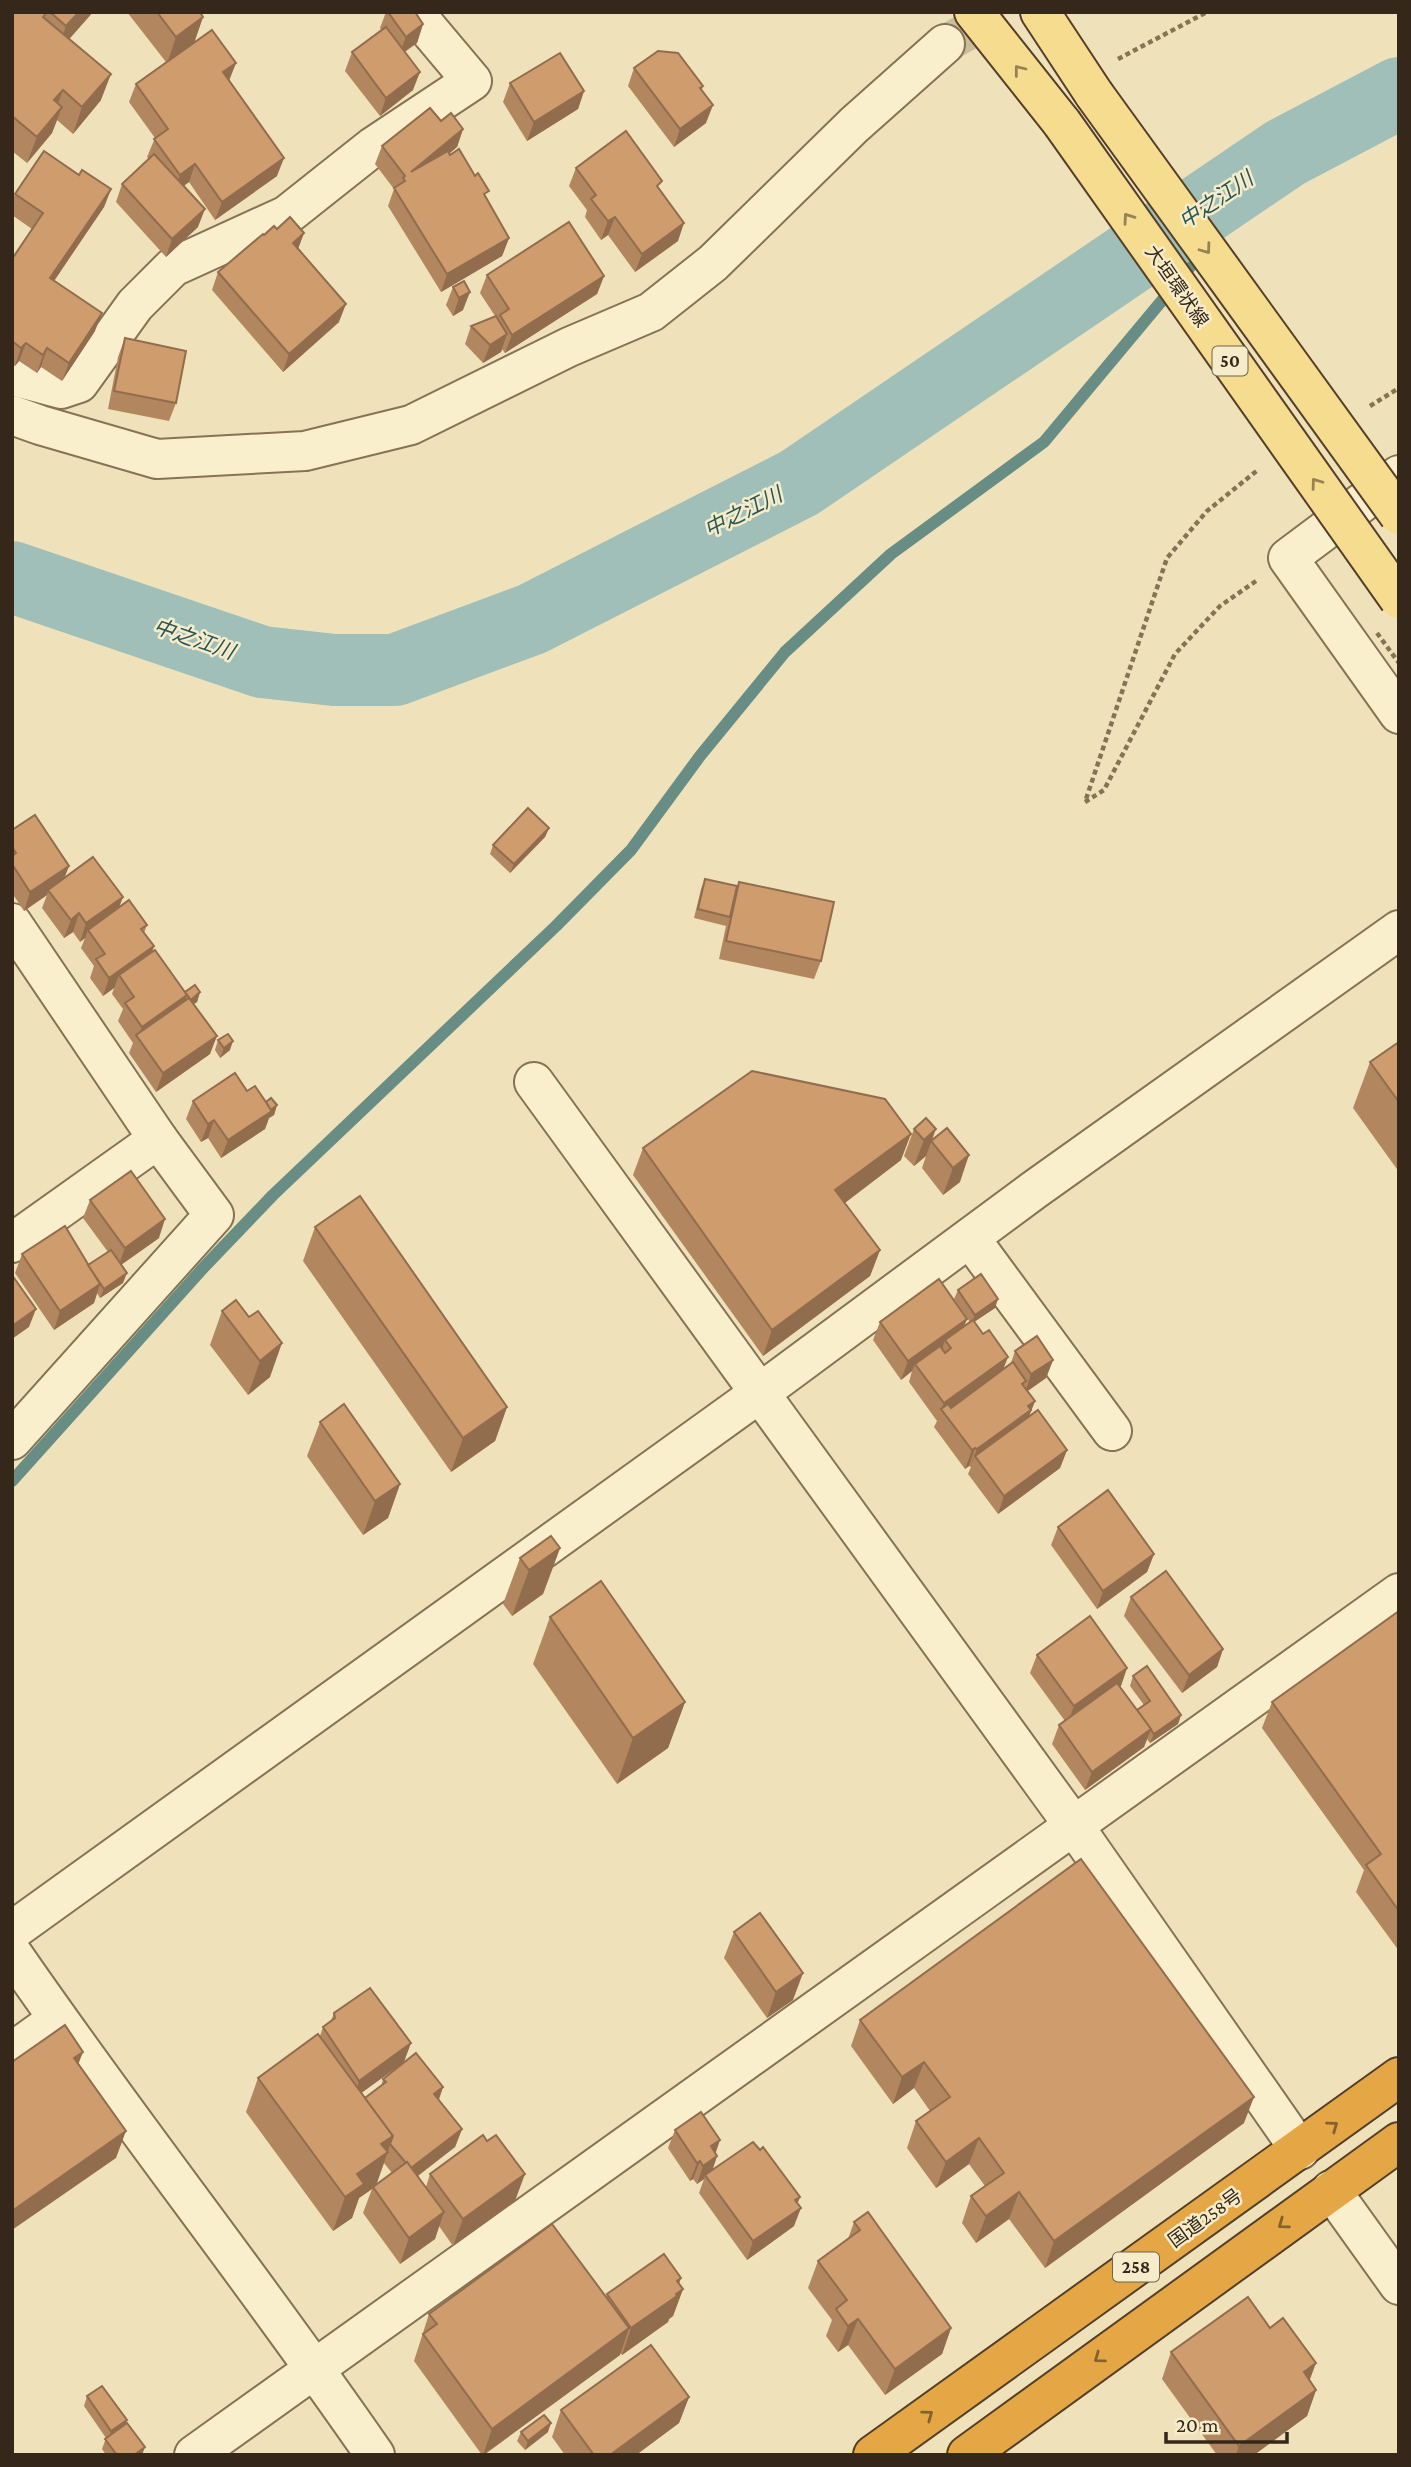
<svg xmlns="http://www.w3.org/2000/svg" width="1411" height="2467" font-family="'Crimson Pro','Noto Sans JP',serif">
<style>
.lines{fill:none;stroke-linecap:round;stroke-linejoin:round}
.stream{stroke:#678d85;stroke-width:12}
.river{stroke:#9fbfb8;stroke-width:72}
.minor-tunnel{stroke:#cabd9a;stroke-width:38;stroke-dasharray:38 19;stroke-linecap:butt}
.minor-casing{stroke:#867254;stroke-width:42}
.major-casing{stroke:#533f29;stroke-width:42}
.highway-casing{stroke:#533f29;stroke-width:42}
.path{stroke:#867254;stroke-width:4.5;stroke-dasharray:5 3.5;stroke-linecap:butt}
.minor{stroke:#faefcd;stroke-width:38}
.major{stroke:#f6dc8f;stroke-width:38}
.highway{stroke:#e5a745;stroke-width:38}
.major-bridge-casing{stroke:#533f29;stroke-width:42;stroke-linecap:butt}
.path-bridge{stroke:#867254;stroke-width:4.5;stroke-dasharray:5 3.5;stroke-linecap:butt}
.major-bridge{stroke:#f6dc8f;stroke-width:38}
.wall{fill:#b2865f;fill-rule:evenodd}
.shaded-wall{fill:#916d4d}
.building{fill:#cf9c6e;stroke:#916d4d;stroke-width:2}
.oneway{stroke:#968254}
.oneway2{stroke:#84612d}
.labels{text-anchor:middle;dominant-baseline:central;stroke-width:5;stroke-linejoin:round;paint-order:stroke}
.shield{fill:#f6ecca;stroke:#6f634f;stroke-width:2}
.shield-label{font-size:18px;font-weight:bold;fill:#35281a}
.street-label{font-size:19px;fill:#35281a;stroke:#f6ecca}
.water-label{font-size:21px;font-style:italic;fill:#285555;stroke:#f6ecca}
</style>
<rect width="100%" height="100%" fill="#efe2ba"/>
<g class="lines">
<path class="stream" d="M12 1481 204 1267 273 1195 556 926 631 850 700 756 785 652 891 554 1044 442 1285 153"/>
<path class="river" d="M12 577 262 662 334 670H395L532 619 799 483 1285 153 1399 93"/>
<path class="minor-tunnel" d="M945 44 1002 12"/>
<defs>
<g id="minor">
<path d="M12 376 61 389 79 383 135 305 173 267 287 215 374 146 472 81 414 12"/>
<path d="M12 415 40 425 157 459 305 451 411 425 569 347 651 312 713 263 854 125 945 44"/>
<path d="M1399 475 1288 558 1399 714"/>
<path d="M12 923 158 1139"/>
<path d="M534 1082 1074 1826 1300 2150"/>
<path d="M970 1238 1112 1431"/>
<path d="M12 1243 158 1139 214 1215 12 1440"/>
<path d="M12 1931 761 1392 1034 1190 1399 930"/>
<path d="M12 1953C129 2123 258 2285 375 2455"/>
<path d="M12 2052 58 2019"/>
<path d="M1331 2190 1399 2285"/>
<path d="M194 2455 1399 1593"/>
</g>
<g id="major">
<path d="M974 12 1062 123"/>
<path d="M1040 12 1094 94"/>
</g>
<g id="highway">
<path d="M873 2455 1399 2077"/>
<path d="M967 2455 1399 2142"/>
</g>
</defs>
<use href="#minor" class="minor-casing"/>
<use href="#major" class="major-casing"/>
<use href="#highway" class="highway-casing"/>
<g class="path">
<path d="M1118 59 1207 12"/>
<path d="M1370 406 1399 388"/>
<path d="M1256 581 1220 606 1175 654 1104 790 1085 802 1167 558 1207 511 1259 469"/>
</g>
<use href="#minor" class="minor"/>
<use href="#major" class="major"/>
<use href="#highway" class="highway"/>
<defs>
<g id="major-bridge">
<path d="M1094 94 1399 515"/>
<path d="M1062 123 1399 599"/>
</g>
</defs>
<use href="#major-bridge" class="major-bridge-casing"/>
<path class="path-bridge" d="M1377 633 1399 663"/>
<use href="#major-bridge" class="major-bridge"/>
</g>
<g class="wall">
<path d="M12 12H93L69 39 101 100 73 134 57 120 52 133 27 163 12 151Z"/>
<path d="M127 12H200L203 17 194 43 229 81 277 176 215 220 189 182 184 186 198 227 166 257 116 202 122 184 149 159 147 157 155 138 129 102 136 84 166 62Z"/>
<path d="M386 12H415L423 24 417 43 405 52 413 90 380 116 345 71 352 52 381 30 380 28Z"/>
<path d="M634 68 703 86 702 90 706 123 674 147 628 86Z"/>
<path d="M510 83 584 91 578 109 527 141 503 102Z"/>
<path d="M441 121 463 129 457 147 449 154 486 199 509 238 502 256 441 292 388 206 394 189 375 164 382 146Z"/>
<path d="M576 168 660 189 678 241 635 272 608 235 601 240 585 217 587 210 569 186Z"/>
<path d="M79 175 111 189 104 207 54 280 95 331 62 381 41 367 37 373 19 361 15 366 12 364V259L32 229 12 215V201L15 194Z"/>
<path d="M277 229 304 233 298 249 339 322 283 372 212 290 218 272 264 235Z"/>
<path d="M487 275 604 276 597 294 505 353 502 349 501 352 483 363 465 344 471 326 495 316 480 293Z"/>
<path d="M464 281 463 310 453 316 446 305 453 287Z"/>
<path d="M125 338 176 403 169 421 108 409 118 357Z"/>
<path d="M549 828 545 837 510 873 490 854 493 845Z"/>
<path d="M12 830 69 866 64 878 123 897 119 907 147 925 144 933 154 946 152 953 185 992H200L197 1002 194 1004 210 1054 156 1092 129 1053 133 1043 118 1021 123 1009 112 994 114 988 103 996 90 978 94 966 81 948 85 938 80 942 73 932 64 938 42 908 47 895 24 911 12 893Z"/>
<path d="M705 879 737 886 739 882 821 961 814 979 719 959 726 926 694 918 701 889Z"/>
<path d="M218 1040 230 1050 220 1058 215 1050Z"/>
<path d="M1399 1042V1172L1353 1108 1370 1062Z"/>
<path d="M247 1091 266 1102 277 1105 274 1115 269 1118 265 1129 221 1158 208 1138 201 1142 186 1119 193 1101Z"/>
<path d="M947 1128 960 1182 943 1195 922 1168 926 1156 914 1166 904 1156 914 1129 931 1141Z"/>
<path d="M643 1148 901 1160 845 1203 880 1250 870 1276 763 1356 633 1175Z"/>
<path d="M90 1200 159 1238 121 1265 123 1283 100 1298 97 1293 94 1303 54 1330 15 1273 22 1254 88 1265 108 1252 83 1218Z"/>
<path d="M315 1227 507 1407 495 1441 451 1472 303 1261Z"/>
<path d="M958 1290 995 1308 974 1322 1004 1368 1011 1363 1015 1351 1053 1360 1046 1378 1027 1391 1035 1401 1029 1416 1067 1450 1060 1468 998 1514 968 1474 971 1467 969 1466 965 1469 934 1427 937 1421 909 1382 912 1371 901 1380 873 1340 880 1322 964 1327 970 1322 954 1299Z"/>
<path d="M222 1311 249 1317 270 1377 248 1395 210 1345Z"/>
<path d="M320 1422 400 1484 388 1518 363 1535 307 1456Z"/>
<path d="M1058 1527 1154 1554 1147 1572 1097 1609 1051 1545Z"/>
<path d="M560 1548 543 1594 512 1616 503 1604 520 1558Z"/>
<path d="M1131 1597 1223 1649 1217 1667 1182 1693 1124 1616Z"/>
<path d="M1399 1611V1951L1356 1892 1364 1870 1262 1728 1272 1702Z"/>
<path d="M550 1617 685 1702 668 1748 617 1784 533 1664Z"/>
<path d="M1037 1655 1127 1668 1120 1687 1137 1710 1144 1705 1130 1686 1133 1676 1181 1715 1178 1724 1150 1743 1147 1739 1144 1747 1085 1790 1052 1744 1059 1725 1065 1721 1030 1673Z"/>
<path d="M734 1932 793 2000 767 2018 724 1958Z"/>
<path d="M334 2013 404 2062 361 2093 365 2098 381 2087 383 2079 443 2087 439 2100 462 2129 455 2147 418 2176 426 2187 430 2174 515 2201 453 2246 439 2226 435 2239 400 2264 363 2213 372 2189 359 2198 352 2218 333 2231 246 2112 258 2078 320 2036 323 2027 331 2021ZM384 2163 392 2173 376 2184Z"/>
<path d="M860 2020 1244 2123 1045 2268 1009 2219 976 2243 962 2223 971 2196 985 2186 969 2164 936 2188 907 2148 916 2121 930 2111 914 2088 893 2104 851 2046Z"/>
<path d="M675 2130 715 2153 717 2156 712 2170 800 2197 797 2203 794 2226 747 2260 699 2193 704 2179 697 2184 693 2179 690 2181 668 2148Z"/>
<path d="M854 2222 951 2328 942 2354 885 2395 848 2345 838 2352 826 2336 832 2320 808 2288 818 2261 848 2239Z"/>
<path d="M679 2283 683 2289 673 2316 669 2319 668 2322 622 2355 620 2353V2355L484 2455H482L414 2361 429 2314 606 2297 607 2294Z"/>
<path d="M1171 2352 1310 2380 1316 2390 1307 2416 1254 2455H1217L1162 2379Z"/>
<path d="M87 2396 125 2424 142 2455H106L102 2449 106 2438 84 2406Z"/>
<path d="M689 2397 679 2423 636 2455H565L552 2437 561 2410Z"/>
<path d="M521 2432H548L525 2450 517 2441Z"/>
</g>
<g class="shaded-wall">
<path d="M79 12H93L57 53 66 26Z"/>
<path d="M203 17 194 43 167 64 176 37Z"/>
<path d="M423 24 417 43 399 55 406 37Z"/>
<path d="M236 63 229 81 223 72Z"/>
<path d="M420 72 413 90 380 116 386 98Z"/>
<path d="M111 74 101 100 73 134 82 107Z"/>
<path d="M63 90 53 117 54 100Z"/>
<path d="M584 91 578 109 527 141 534 122Z"/>
<path d="M713 105 706 123 674 147 680 129Z"/>
<path d="M62 107 52 133 27 163 37 137Z"/>
<path d="M463 129 457 147 404 190 411 172Z"/>
<path d="M284 158 277 176 215 220 222 202Z"/>
<path d="M195 164 189 182 173 193 180 175Z"/>
<path d="M111 189 104 207 44 296 50 278Z"/>
<path d="M205 209 198 227 166 257 172 239Z"/>
<path d="M615 217 608 235 601 240 608 221Z"/>
<path d="M684 223 678 241 635 272 642 254Z"/>
<path d="M304 233 297 251 293 243Z"/>
<path d="M509 238 502 256 441 292 447 274Z"/>
<path d="M604 276 597 294 505 353 512 335Z"/>
<path d="M470 292 463 310 453 316 459 298Z"/>
<path d="M346 304 339 322 283 372 289 354Z"/>
<path d="M102 313 95 331 62 381 69 363Z"/>
<path d="M507 334 501 352 483 363 490 345Z"/>
<path d="M26 343 19 361 15 366 21 348Z"/>
<path d="M47 348 41 367 37 373 43 355Z"/>
<path d="M549 828 545 837 510 873 514 864Z"/>
<path d="M69 866 62 884 48 890 47 895 24 911 30 892Z"/>
<path d="M123 897 116 915 88 930 85 938 80 942 86 923Z"/>
<path d="M79 913 73 932 64 938 71 920Z"/>
<path d="M154 946 147 964 119 975 114 988 103 996 109 978Z"/>
<path d="M200 992 197 1002 187 1009 191 1000Z"/>
<path d="M187 995 180 1013 138 1037 142 1027Z"/>
<path d="M217 1036 210 1054 156 1092 163 1073Z"/>
<path d="M233 1041 230 1050 220 1058 224 1048Z"/>
<path d="M277 1105 274 1115 269 1118 265 1129 221 1158 228 1140Z"/>
<path d="M214 1120 208 1138 201 1142 208 1124Z"/>
<path d="M936 1129 926 1156 914 1166 924 1140Z"/>
<path d="M911 1134 901 1160 826 1217 835 1190Z"/>
<path d="M969 1155 960 1182 943 1195 953 1168Z"/>
<path d="M165 1219 159 1238 118 1267 125 1248Z"/>
<path d="M880 1250 870 1276 763 1356 772 1330Z"/>
<path d="M127 1273 123 1283 100 1298 104 1289Z"/>
<path d="M100 1284 94 1303 54 1330 60 1311Z"/>
<path d="M998 1299 995 1308 971 1324 975 1315Z"/>
<path d="M36 1309 29 1327 12 1339V1326Z"/>
<path d="M967 1319 960 1337 945 1340 942 1350 915 1364 912 1371 901 1380 908 1361Z"/>
<path d="M282 1343 270 1377 248 1395 260 1361Z"/>
<path d="M1008 1357 1001 1375 945 1415 941 1410 944 1403Z"/>
<path d="M1053 1360 1046 1378 1025 1393 1031 1374Z"/>
<path d="M1035 1401 1028 1419 975 1456 970 1467 977 1449Z"/>
<path d="M507 1407 495 1441 451 1472 463 1438Z"/>
<path d="M975 1448 969 1466 965 1469 972 1450Z"/>
<path d="M1067 1450 1060 1468 998 1514 1004 1496Z"/>
<path d="M400 1484 388 1518 363 1535 375 1501Z"/>
<path d="M560 1548 543 1594 512 1616 529 1570Z"/>
<path d="M1154 1554 1147 1572 1097 1609 1103 1591Z"/>
<path d="M1223 1649 1217 1667 1182 1693 1189 1675Z"/>
<path d="M1127 1668 1121 1686 1067 1725 1074 1706Z"/>
<path d="M685 1702 668 1748 617 1784 633 1738Z"/>
<path d="M1181 1715 1178 1724 1150 1743 1154 1734Z"/>
<path d="M1151 1729 1144 1747 1085 1790 1092 1772Z"/>
<path d="M803 1973 793 2000 767 2018 776 1992Z"/>
<path d="M411 2043 404 2062 353 2099 359 2081Z"/>
<path d="M83 2052 73 2078 74 2058Z"/>
<path d="M924 2062 914 2088 893 2104 902 2077Z"/>
<path d="M443 2087 436 2106 434 2094Z"/>
<path d="M1254 2097 1244 2123 1045 2268 1054 2241Z"/>
<path d="M462 2129 455 2147 403 2187 410 2169Z"/>
<path d="M126 2131 116 2158 12 2230V2211Z"/>
<path d="M393 2136 376 2186 373 2187 372 2189 359 2198 352 2218 333 2231 345 2197 357 2174 381 2144Z"/>
<path d="M979 2138 969 2164 936 2188 946 2162Z"/>
<path d="M720 2140 714 2158 711 2146Z"/>
<path d="M717 2156 711 2175H705L704 2179 697 2184 703 2166Z"/>
<path d="M700 2161 693 2179 690 2181 697 2163Z"/>
<path d="M525 2174 515 2201 453 2246 463 2219Z"/>
<path d="M1019 2192 1009 2219 976 2243 986 2216Z"/>
<path d="M800 2197 794 2213 801 2208 794 2226 747 2260 753 2241Z"/>
<path d="M444 2212 435 2239 400 2264 409 2238Z"/>
<path d="M681 2278 674 2298 676 2294 683 2289 673 2316 669 2319 668 2322 622 2355 631 2328Z"/>
<path d="M858 2319 848 2345 838 2352 848 2326Z"/>
<path d="M629 2328 620 2355 483 2455 492 2429Z"/>
<path d="M951 2328 942 2354 885 2395 895 2369Z"/>
<path d="M1316 2363 1306 2390 1304 2372Z"/>
<path d="M1316 2390 1307 2416 1254 2455H1236L1239 2446Z"/>
<path d="M689 2397 679 2423 636 2455H610Z"/>
<path d="M127 2420 123 2430 108 2441 111 2431Z"/>
<path d="M551 2423 548 2432 525 2450 528 2441Z"/>
<path d="M145 2447 142 2455H134Z"/>
</g>
<g class="building">
<path d="M12 12H47L43 17 111 74 82 107 63 90 54 100 62 107 37 137 12 116Z"/>
<path d="M50 12H79L66 26Z"/>
<path d="M157 12H200L203 17 176 37Z"/>
<path d="M388 12H415L423 24 406 37Z"/>
<path d="M386 27 420 72 386 98 352 52Z"/>
<path d="M212 30 236 63 223 72 284 158 222 202 195 164 180 175 154 139 168 129 136 84Z"/>
<path d="M658 51 678 53 703 86 700 88 713 105 680 129 634 68Z"/>
<path d="M560 53 584 91 534 122 510 83Z"/>
<path d="M430 108 441 121 451 113 463 129 411 172 448 151 450 155 459 149 475 176 478 173 489 191 484 194 509 238 447 274 394 188 405 181 403 178 405 176 382 146Z"/>
<path d="M626 131 662 181 657 186 684 223 642 254 615 217 608 221 591 199 596 195 576 168Z"/>
<path d="M44 151 79 175 82 170 111 189 50 278 102 313 69 363 47 348 43 355 26 343 21 348 12 341V259L43 213 15 194Z"/>
<path d="M154 154 205 209 172 239 122 184Z"/>
<path d="M290 217 304 233 293 243 346 304 289 354 218 272 263 234 264 235 274 226 277 229Z"/>
<path d="M569 222 604 276 512 335 500 315 509 309 487 275Z"/>
<path d="M464 281 470 292 459 298 453 287Z"/>
<path d="M496 316 507 334 490 345 471 326Z"/>
<path d="M125 338 186 351 176 403 114 391Z"/>
<path d="M528 808 549 828 514 864 493 845Z"/>
<path d="M35 815 69 866 30 892 12 864V856L16 853 12 847V830Z"/>
<path d="M93 857 123 897 86 923 79 913 71 920 48 890Z"/>
<path d="M705 879 737 886 730 917 698 909Z"/>
<path d="M739 882 834 902 821 961 726 941Z"/>
<path d="M129 900 147 925 141 929 154 946 109 978 96 959 105 954 88 930Z"/>
<path d="M155 950 187 995 142 1027 125 1003 134 997 119 975Z"/>
<path d="M195 985 200 992 191 1000 185 992Z"/>
<path d="M189 998 217 1036 163 1073 136 1035Z"/>
<path d="M228 1034 233 1041 224 1048 218 1040Z"/>
<path d="M1399 1042V1102L1370 1062Z"/>
<path d="M752 1071 885 1099 911 1134 835 1190 880 1250 772 1330 643 1148Z"/>
<path d="M235 1073 247 1091 255 1086 272 1111 228 1140 214 1120 208 1124 193 1101Z"/>
<path d="M271 1098 277 1105 271 1110 266 1102Z"/>
<path d="M926 1118 936 1129 924 1140 914 1129Z"/>
<path d="M947 1128 969 1155 953 1168 931 1141Z"/>
<path d="M131 1171 165 1219 125 1248 90 1200Z"/>
<path d="M360 1196 507 1407 463 1438 315 1227Z"/>
<path d="M65 1226 100 1284 60 1311 22 1254Z"/>
<path d="M111 1250 127 1273 104 1289 88 1265Z"/>
<path d="M981 1274 998 1299 975 1315 958 1290Z"/>
<path d="M12 1275 36 1309 12 1326Z"/>
<path d="M939 1279 967 1319 908 1361 880 1322Z"/>
<path d="M236 1300 249 1317 258 1311 282 1343 260 1361 222 1311Z"/>
<path d="M973 1320 983 1334 989 1330 1008 1357 944 1403 915 1364 940 1346 945 1353 951 1348 945 1340Z"/>
<path d="M1037 1336 1053 1360 1031 1374 1015 1351Z"/>
<path d="M1013 1362 1026 1381 1022 1384 1035 1401 1028 1406 1031 1410 977 1449 975 1448 972 1450 941 1409 948 1404 951 1408Z"/>
<path d="M344 1404 400 1484 375 1501 320 1422Z"/>
<path d="M1038 1410 1067 1450 1004 1496 975 1456Z"/>
<path d="M1108 1490 1154 1554 1103 1591 1058 1527Z"/>
<path d="M551 1536 560 1548 529 1570 520 1558Z"/>
<path d="M1166 1571 1223 1649 1189 1675 1131 1597Z"/>
<path d="M601 1581 685 1702 633 1738 550 1617Z"/>
<path d="M1399 1611V1911L1366 1865 1381 1854 1272 1702Z"/>
<path d="M1090 1616 1127 1668 1074 1706 1037 1655Z"/>
<path d="M1147 1666 1181 1715 1154 1734 1137 1710 1150 1701 1133 1676Z"/>
<path d="M1117 1683 1151 1729 1092 1772 1059 1725Z"/>
<path d="M1081 1859 1254 2097 1054 2241 1019 2192 986 2216 971 2196 1004 2173 979 2138 946 2162 916 2121 950 2097 924 2062 902 2077 860 2020Z"/>
<path d="M760 1913 803 1973 776 1992 734 1932Z"/>
<path d="M370 1988 411 2043 359 2081 323 2027 335 2018 334 2013Z"/>
<path d="M65 2025 83 2052 74 2058 126 2131 12 2211V2062Z"/>
<path d="M318 2034 393 2136 381 2144 388 2152 357 2174 364 2184 345 2197 258 2078Z"/>
<path d="M416 2053 443 2087 434 2094 462 2129 411 2168 407 2162 406 2163 390 2144 393 2136 365 2098 386 2082 383 2079Z"/>
<path d="M701 2112 720 2140 711 2146 717 2156 703 2166 700 2161 697 2163 675 2130Z"/>
<path d="M483 2135 487 2141 496 2135 525 2174 463 2219 430 2174Z"/>
<path d="M753 2142 760 2150 763 2147 800 2197 795 2200 801 2208 753 2241 705 2175Z"/>
<path d="M407 2162 444 2212 409 2238 373 2187Z"/>
<path d="M868 2212 951 2328 895 2369 858 2319 848 2326 836 2309 847 2300 818 2261 860 2230 854 2222Z"/>
<path d="M552 2224 629 2328 492 2429 423 2334 437 2324 429 2314Z"/>
<path d="M664 2254 681 2278 677 2281 683 2289 676 2294 677 2296 631 2328 607 2294Z"/>
<path d="M1248 2297 1270 2328 1283 2318 1316 2363 1304 2372 1316 2390 1239 2446 1171 2352Z"/>
<path d="M651 2345 689 2397 610 2455H594L561 2410Z"/>
<path d="M102 2386 127 2420 111 2431 87 2396Z"/>
<path d="M544 2415 551 2423 528 2441 521 2432Z"/>
<path d="M127 2423 145 2447 134 2455H117L105 2439Z"/>
</g>
<defs><path id="oneway-chevron" d="M-2-3.5L2.5 0L-2 3.5" fill="none" stroke-width="1.6" stroke-linecap="round" stroke-linejoin="round" transform="scale(1.75)"/></defs>
<g class="oneway">
<use href="#oneway-chevron" transform="translate(1019 70) rotate(-128)"/>
<use href="#oneway-chevron" transform="translate(1128 218) rotate(-125)"/>
<use href="#oneway-chevron" transform="translate(1206 249) rotate(54)"/>
<use href="#oneway-chevron" transform="translate(1316 483) rotate(-126)"/>
</g>
<g class="oneway2">
<use href="#oneway-chevron" transform="translate(1333 2126) rotate(-36)"/>
<use href="#oneway-chevron" transform="translate(1283 2224) rotate(144)"/>
<use href="#oneway-chevron" transform="translate(1099 2358) rotate(144)"/>
<use href="#oneway-chevron" transform="translate(928 2415) rotate(-36)"/>
</g>
<g class="labels">
<g class="shield">
<rect x="1212.5" y="346.5" width="35" height="29" rx="5"/>
<rect x="1113" y="2252.5" width="46" height="29" rx="5"/>
</g>
<g class="shield-label">
<text x="1230" y="361">50</text>
<text x="1136" y="2267">258</text>
</g>
<g class="street-label">
<text transform="translate(1177 286) rotate(55)">大垣環状線</text>
<text transform="translate(1205 2218) rotate(-36)">国道258号</text>
</g>
<g class="water-label">
<text transform="translate(1216 200) rotate(-34)">中之江川</text>
<text transform="translate(743 512) rotate(-27)">中之江川</text>
<text transform="translate(194 639) rotate(19)">中之江川</text>
</g>
</g>
<rect width="1411" height="2467" fill="none" stroke="#35281a" stroke-width="28"/>
<path d="M1166 2432v10h121v-10" fill="none" stroke="#35281a" stroke-width="3.5"/>
<text x="1176" y="2432" font-size="21" fill="#35281a" stroke="#f6ecca" stroke-width="5" paint-order="stroke">20 m</text>
</svg>
